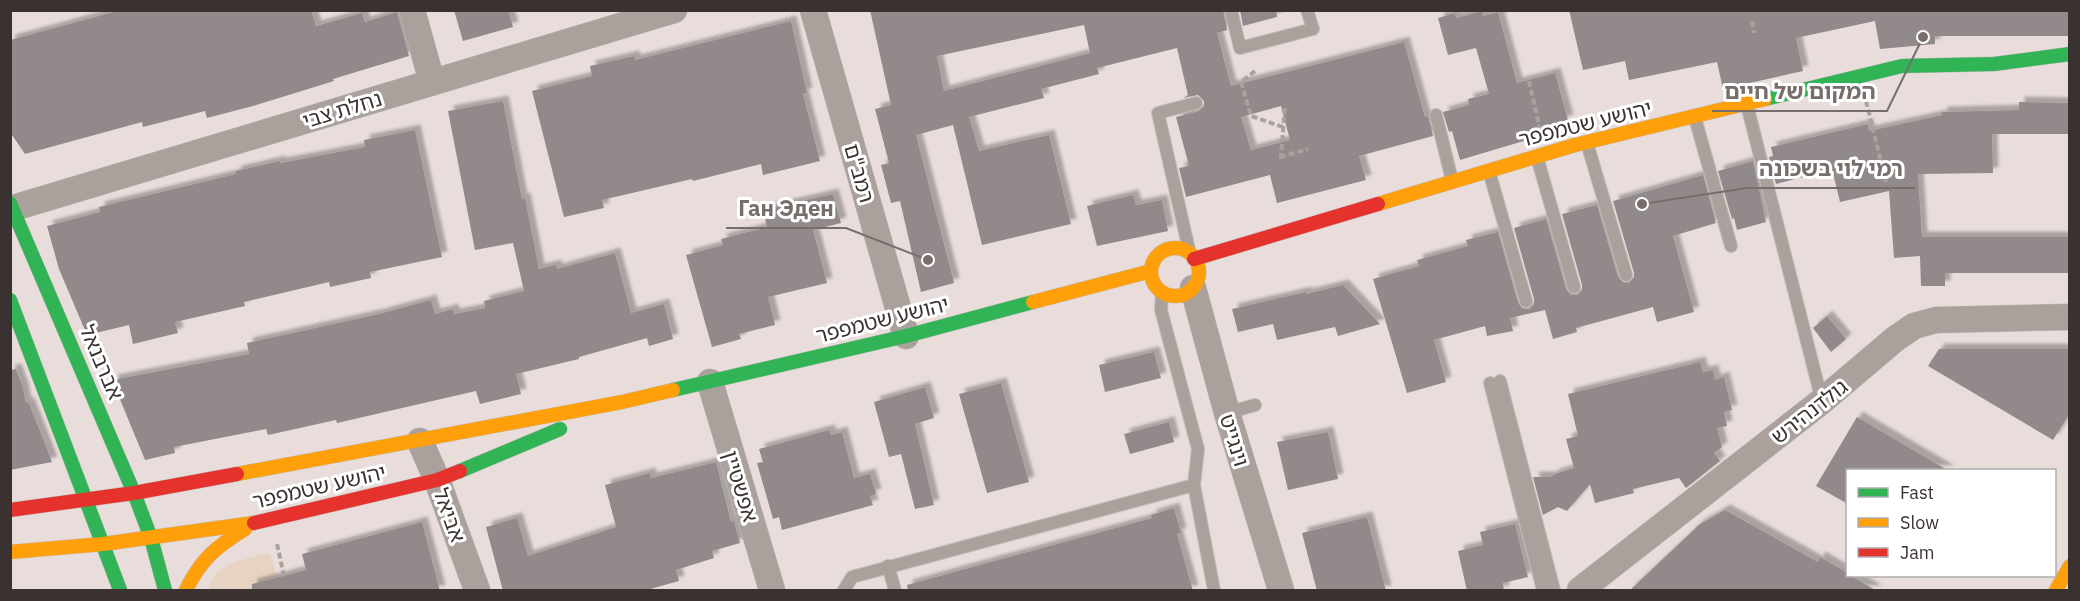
<svg xmlns="http://www.w3.org/2000/svg" width="2080" height="601" font-family="'IBM Plex Sans','Noto Sans Hebrew',sans-serif">
<style>
.green{fill:#e6d3c1}
.building{fill:#92898a;fill-rule:evenodd;filter:url(#shadow)}
.lines{fill:none;stroke-linecap:round;stroke-linejoin:round}
.lane-casing{stroke:#c4bcba;stroke-width:14}
.street-casing{stroke:#c4bcba;stroke-width:27}
.fast-casing{stroke:#c4bcba;stroke-width:15}
.slow-casing{stroke:#c4bcba;stroke-width:15}
.jam-casing{stroke:#c4bcba;stroke-width:15}
.path{stroke:#aba2a0;stroke-width:4;stroke-dasharray:6 3;stroke-linecap:butt}
.lane{stroke:#aaa19d;stroke-width:12}
.street{stroke:#aaa19d;stroke-width:26}
.fast{stroke:#30b455;stroke-width:14}
.slow{stroke:#ff9f0a;stroke-width:14}
.jam{stroke:#e5322d;stroke-width:14}
.labels{text-anchor:middle;dominant-baseline:central;stroke-width:6;stroke-linejoin:round;paint-order:stroke}
.street-label{font-size:21px;fill:#3a3231;stroke:#fff}
.leader{fill:none;stroke:#776e6c;stroke-width:2}
.callout-dot{fill:#776e6c;stroke:#fff;stroke-width:2}
.callout-label{font-size:22px;text-anchor:middle;font-weight:bold;fill:#776e6c;stroke:#fff;stroke-width:6;stroke-linejoin:round;paint-order:stroke}
</style>
<defs>
<filter id="shadow"><feDropShadow dx="5.5" dy="-5.5" stdDeviation="1.5" flood-color="#0004"/></filter>
</defs>
<rect width="100%" height="100%" fill="#e8dddb"/>
<path class="green" d="M270 553 277 578 265 590H208C214 562 246 559 270 553Z"/>
<g class="building">
<path d="M121 10H311L316 26 362 13 365 22 397 12 409 56 333 79 334 81 253 106 207 118 205 111 143 127 142 122 25 154 10 132V40Z"/>
<path d="M454 10H508L513 27 463 41Z"/>
<path d="M870 10H1223L1227 30 1217 33 1231 86 1404 42 1425 117 1428 116 1433 136 1359 156 1366 180 1277 203 1270 175 1186 197 1179 168 1189 166 1176 117 1199 111 1204 106V101L1198 95 1183 98 1188 95 1177 48 1097 68 1099 74 1041 89 1044 98 969 117 979 151 1049 135 1071 224 982 245 953 125 916 135 954 283 921 292 900 201 891 203 881 165 889 163 875 109 891 105ZM1084 25 1090 53 944 91 937 56ZM1281 106 1290 140 1251 150 1241 117Z"/>
<path d="M1240 10H1276L1277 17 1243 26Z"/>
<path d="M1569 10H2070V36H1935V44L1880 49 1875 21 1796 38 1803 71 1723 89 1717 62 1629 80 1625 61 1583 70Z"/>
<path d="M1482 11 1483 16 1498 12 1517 83 1555 73 1568 120 1557 123 1558 128 1546 131 1547 134 1460 160 1452 131 1449 132 1443 112 1469 105 1468 99 1489 94 1476 48 1448 55 1438 18 1455 13 1456 18Z"/>
<path d="M791 21 807 93 803 94 820 161 763 175 761 164 693 181 692 179 602 200 604 208 564 217 532 91 592 76 590 66 634 56 635 60Z"/>
<path d="M503 101 522 199 525 198 539 269 556 265 557 269 615 253 631 313 664 304 673 339 649 346 647 338 579 357V359L516 374 521 394 480 404 476 391 337 423 336 420 268 435 266 429 174 447 175 453 145 460 112 380 249 354 247 343 379 314 431 300 435 314 453 309 454 314 485 308 484 301 524 291 513 243 475 250 448 111Z"/>
<path d="M2019 102 2070 103V134H1992L1993 173 1918 174 1922 237H2070V273H1945V286H1921L1920 256 1894 258 1889 191 1840 202 1833 173 1827 174 1826 171 1776 184 1769 157 1773 156 1771 147 1868 124 1869 131 1942 115V112L2019 110Z"/>
<path d="M415 130 442 257 370 272 371 278 330 287 329 282 244 302 245 306 175 322 178 333 133 344 129 325 87 335 59 269 47 226 100 212 99 207 236 174V171L280 161V163L365 147 364 140Z"/>
<path d="M1753 161 1766 222 1737 230 1734 218 1732 219 1718 171Z"/>
<path d="M1703 175 1716 223 1673 236 1694 312 1657 322 1653 307 1576 328 1577 332 1553 339 1545 310 1510 318 1513 331 1487 336 1485 326 1434 340 1446 382 1407 393 1373 279 1419 266 1417 260 1468 246 1466 240 1498 232 1518 303 1523 309H1529L1534 304V299L1514 228 1546 219 1566 289 1571 295H1577L1582 290V285L1562 214 1597 205 1618 277 1624 283H1629L1634 277V273L1613 201Z"/>
<path d="M833 194 841 223 813 230 827 283 768 297 775 325 739 334 741 339 712 347 686 255 723 245 721 239 767 227 763 210Z"/>
<path d="M1133 195 1136 205 1162 200 1168 231 1097 246 1087 206Z"/>
<path d="M1343 285 1380 324 1338 336 1335 327 1277 340 1273 324 1238 332 1232 309 1306 292V294Z"/>
<path d="M1827 316 1846 339 1831 352 1813 328Z"/>
<path d="M1939 349H2070V413L2053 440 1928 366Z"/>
<path d="M1154 352 1161 378 1105 392 1099 365Z"/>
<path d="M1700 362 1703 372 1713 370 1715 380 1724 377 1732 410 1724 412 1727 426 1717 428 1722 447 1714 453 1720 461 1686 488 1679 478 1633 489 1634 493 1595 503 1590 484 1567 511 1558 507 1543 515 1533 477H1551L1555 474 1574 468 1566 439 1578 436 1568 394Z"/>
<path d="M16 369 23 388 26 403H29L52 462 10 470V370Z"/>
<path d="M1001 383 1029 482 987 493 959 394Z"/>
<path d="M925 387 934 418 915 424 934 505 915 509 901 454 889 457 874 402Z"/>
<path d="M1857 417 1949 471H1848V504L1816 486Z"/>
<path d="M1169 422 1174 442 1130 454 1124 434Z"/>
<path d="M829 430 831 435 842 432 854 478 870 474 876 494 870 496 873 505 782 530 779 517 773 519 757 463 763 462 759 449Z"/>
<path d="M1328 432 1338 479 1288 490 1277 442Z"/>
<path d="M716 462 731 522 734 521 740 543 712 551 714 558 676 570 679 581 643 591H503L486 527 517 518 528 556 616 527 605 485 650 473 651 478Z"/>
<path d="M1174 508 1181 533 1177 534 1193 591H908L907 585 1152 518 1151 515Z"/>
<path d="M1725 510 1818 562 1820 557 1848 573V576H1851L1877 591H1629L1700 524Z"/>
<path d="M1367 517 1386 591H1317L1302 533Z"/>
<path d="M422 522 440 591H252V584L306 570 302 554Z"/>
<path d="M1515 524 1528 577 1503 583 1504 591H1467L1458 551 1483 545 1480 532Z"/>
</g>
<g class="lines">
<defs>
<g id="lane">
<path d="M1231 10 1240 48 1313 29 1307 10"/>
<path d="M1747 105 1822 401"/>
<path d="M1436 115 1452 180"/>
<path d="M1695 118 1731 246"/>
<path d="M1587 143 1626 275"/>
<path d="M1537 157 1574 287"/>
<path d="M1489 171 1526 301"/>
<path d="M1190 254 1158 113 1196 103"/>
<path d="M1162 293 1161 310 1198 449 1194 485 1214 590"/>
<path d="M1500 381 1554 590"/>
<path d="M1490 383 1543 590"/>
<path d="M1227 413 1255 405"/>
<path d="M888 566 895 590"/>
<path d="M844 590 852 577 1194 485"/>
</g>
<g id="street">
<path d="M412 10 432 82"/>
<path d="M813 10 906 336"/>
<path d="M10 209 674 10"/>
<path d="M1193 288 1227 413 1281 590"/>
<path d="M710 382 772 590"/>
<path d="M420 441 437 480 477 590"/>
<path d="M1580 590 1822 401 1895 339 1914 326 1936 320 2070 317"/>
</g>
<g id="fast">
<path d="M1765 99 1902 66 1994 64 2070 54"/>
<path d="M10 203 134 493 151 538 165 590"/>
<path d="M10 300 120 590"/>
<path d="M673 390 906 336 1033 302"/>
<path d="M460 471 560 429"/>
</g>
<g id="slow">
<path d="M1378 204 1575 145 1765 99"/>
<circle cx="1175" cy="272" r="24"/>
<path d="M1033 302 1151 271"/>
<path d="M237 474 622 402 673 390"/>
<path d="M10 552 103 544 254 523"/>
<path d="M186 590C201 559 216 547 245 529"/>
<path d="M2056 590 2070 566"/>
</g>
<g id="jam">
<path d="M1194 259 1378 204"/>
<path d="M10 510 134 493 237 474"/>
<path d="M254 523 437 480 460 471"/>
</g>
</defs>
<use href="#lane" class="lane-casing"/>
<use href="#street" class="street-casing"/>
<use href="#fast" class="fast-casing"/>
<use href="#slow" class="slow-casing"/>
<use href="#jam" class="jam-casing"/>
<g class="path">
<path d="M1752 21 1754 33"/>
<path d="M1255 71 1241 82 1251 116 1283 127"/>
<path d="M1529 81 1540 129"/>
<path d="M1866 101 1886 182"/>
<path d="M1280 157 1308 149"/>
<path d="M1281 159 1285 105"/>
<path d="M277 544 284 576"/>
</g>
<use href="#lane" class="lane"/>
<use href="#street" class="street"/>
<use href="#fast" class="fast"/>
<use href="#slow" class="slow"/>
<use href="#jam" class="jam"/>
</g>
<g class="labels">
<g class="street-label">
<text transform="translate(342 109) rotate(-17)">נחלת צבי</text>
<text transform="translate(1585 123) rotate(-14)">יהושע שטמפפר</text>
<text transform="translate(860 173) rotate(74)">רמב"ם</text>
<text transform="translate(882 319) rotate(-14)">יהושע שטמפפר</text>
<text transform="translate(102 362) rotate(67)">אברבנאל</text>
<text transform="translate(1809 411) rotate(-38)">גולדנהירש</text>
<text transform="translate(1235 440) rotate(73)">וינגייט</text>
<text transform="translate(319 486) rotate(-13)">יהושע שטמפפר</text>
<text transform="translate(741 486) rotate(73)">אפשטיין</text>
<text transform="translate(450 515) rotate(70)">אביאל</text>
</g>
</g>
<path class="leader" d="M1923 37L1887 111H1712M1642 204L1747 188H1915M928 260L846 228H726"/>
<g class="callout-dot">
<circle cx="1923" cy="37" r="6"/>
<circle cx="1642" cy="204" r="6"/>
<circle cx="928" cy="260" r="6"/>
</g>
<g class="callout-label">
<text x="1800" y="99">המקום של חיים</text>
<text x="1831" y="176">רמי לוי בשכונה</text>
<text x="786" y="216">Ган Эден</text>
</g>
<rect width="2080" height="601" fill="none" stroke="#3a3231" stroke-width="24"/>
<rect x="1846" y="469" width="210" height="108" fill="#ffffff" stroke="#b0adad" stroke-width="1.5"/>
<rect x="1858" y="488" width="30" height="9" fill="#30b455" stroke="#b0adad" stroke-width="1.5"/>
<text x="1900" y="499" font-size="18" fill="#3a3231">Fast</text>
<rect x="1858" y="518" width="30" height="9" fill="#ff9f0a" stroke="#b0adad" stroke-width="1.5"/>
<text x="1900" y="529" font-size="18" fill="#3a3231">Slow</text>
<rect x="1858" y="548" width="30" height="9" fill="#e5322d" stroke="#b0adad" stroke-width="1.5"/>
<text x="1900" y="559" font-size="18" fill="#3a3231">Jam</text>
</svg>
